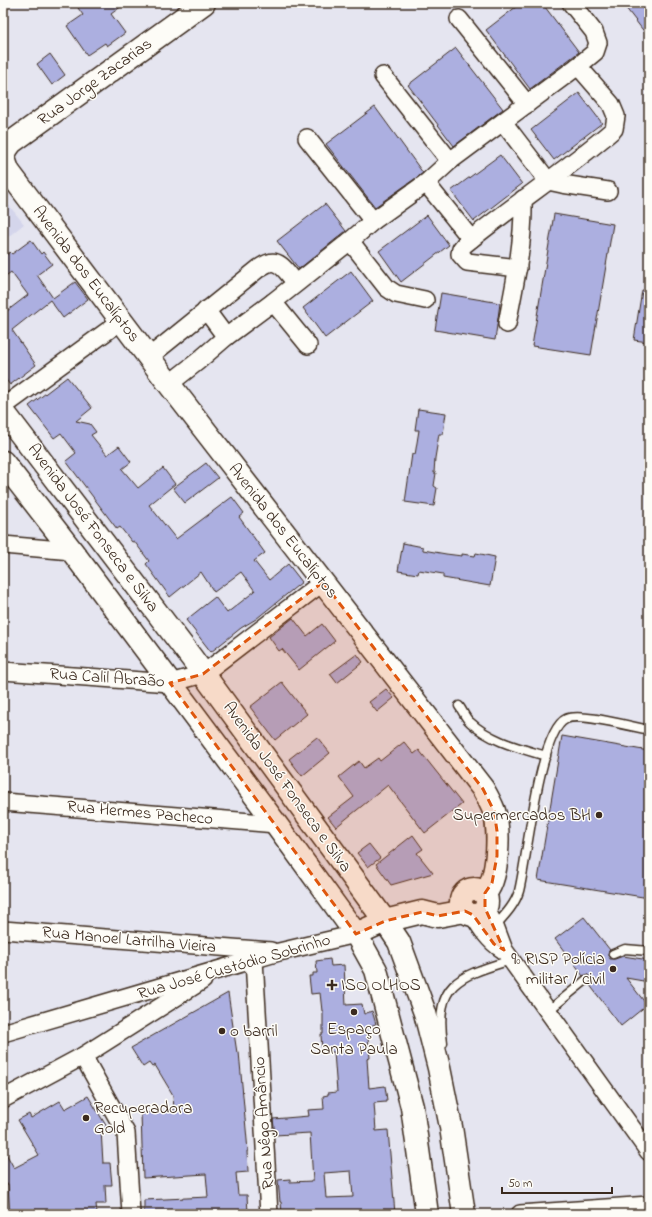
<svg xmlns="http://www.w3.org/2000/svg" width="652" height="1217" font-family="'Indie Flower',sans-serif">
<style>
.built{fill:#d4d5eb}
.building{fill:#acafe0;stroke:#3b2a1e;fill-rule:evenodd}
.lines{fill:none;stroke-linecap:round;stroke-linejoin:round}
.lane-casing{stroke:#3b2a1e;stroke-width:11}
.street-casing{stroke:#3b2a1e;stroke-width:20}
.secondary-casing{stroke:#3b2a1e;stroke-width:25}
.lane{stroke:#fdfcf7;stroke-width:8}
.street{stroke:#fdfcf7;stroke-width:17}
.secondary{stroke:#fdfcf7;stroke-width:22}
.marked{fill:#df570d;fill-opacity:0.2;stroke:#df570d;stroke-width:3;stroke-dasharray:8 5;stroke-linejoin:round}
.poi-dot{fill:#3b2a1e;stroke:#fdfcf7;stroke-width:1.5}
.labels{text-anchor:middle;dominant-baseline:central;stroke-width:3;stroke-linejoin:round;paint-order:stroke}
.street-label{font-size:17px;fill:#3b2a1e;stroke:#fdfcf7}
.poi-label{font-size:17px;fill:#3b2a1e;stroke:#fdfcf7;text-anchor:start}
</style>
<rect width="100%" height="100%" fill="#e5e5f0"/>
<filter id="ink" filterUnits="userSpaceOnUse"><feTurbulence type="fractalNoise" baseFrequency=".025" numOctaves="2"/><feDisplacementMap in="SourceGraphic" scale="8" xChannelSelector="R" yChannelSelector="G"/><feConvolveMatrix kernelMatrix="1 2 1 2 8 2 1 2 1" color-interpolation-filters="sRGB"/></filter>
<g filter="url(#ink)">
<path class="built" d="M3 198 24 224 3 241Z"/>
<g class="building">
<path d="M85 3H126L111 14 125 33 107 46 105 43 87 55 67 26 83 15 78 8Z"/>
<path d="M521 3H542L579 52 530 89 486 30Z"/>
<path d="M622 3H649V38Z"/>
<path d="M456 48 503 109 454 146 408 85Z"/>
<path d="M50 54 65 75 52 85 37 64Z"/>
<path d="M579 93 602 123 554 160 531 130Z"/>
<path d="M375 107 423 173 375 207 326 144Z"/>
<path d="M500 155 522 184 474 221 451 191Z"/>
<path d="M325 204 346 231 299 269 277 241Z"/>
<path d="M554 214 613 224 591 355 532 346Z"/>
<path d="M427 215 449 245 401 282 379 251Z"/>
<path d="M31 240 41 254 43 252 52 264 37 275 53 298 75 282 88 299 63 318 50 300 12 330 36 365 10 385 3 376V314L28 295 11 272 3 278V257L10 252 12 254Z"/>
<path d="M351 271 373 301 325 338 303 308Z"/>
<path d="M642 290 649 291V334L648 342 634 340Z"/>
<path d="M441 293 500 303 495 340 435 330Z"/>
<path d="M67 377 92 408 76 421 90 424 96 432 91 435 107 455 119 446 131 462 122 469 138 488 163 468 175 484 149 505 176 539 232 497 244 513 239 517 265 553 254 561 269 580 288 564 302 582 256 619 241 628 211 652 186 620 215 597 227 613 255 591 241 572 214 592 201 572 170 597 146 564 149 561 134 541 132 542 120 527 117 529 66 461 76 453 61 433 54 438 29 406Z"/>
<path d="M418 409 446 413 443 434H439L435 458 434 473H436L434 486 437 488 434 506 405 502 412 454 415 455 419 430H415Z"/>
<path d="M206 463 218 478 185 503 173 488Z"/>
<path d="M403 543 423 547V550L446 554 462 556V554L475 556 476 553 495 557 490 586 443 578V574L419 570 418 574 398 571Z"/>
<path d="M293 618 307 636 322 624 335 641 299 670 282 649 279 651 269 637Z"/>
<path d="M357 654 363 662 337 683 330 674Z"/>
<path d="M282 682 307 714 275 740 250 707Z"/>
<path d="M386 689 394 698 377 712 369 702Z"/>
<path d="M562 736 649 751V898L538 880Z"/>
<path d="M317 737 330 753 302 776 289 759Z"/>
<path d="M404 742 414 754 419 750 462 804 425 833 388 785 336 827 328 817 354 797 339 777 359 761 364 768 378 758 380 761Z"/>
<path d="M413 835 423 849 417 853 433 873 391 885 376 864Z"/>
<path d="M369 844 380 858 368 867 357 853Z"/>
<path d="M584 917 610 950 608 954 610 959H615L623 956 649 960V982L626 978 647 1005 621 1026 589 984 591 982 590 977 588 975 583 976 555 939Z"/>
<path d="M330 959 331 966 344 965 346 1005 362 1004 364 1014 372 1011 376 1024 367 1027 370 1058 367 1059 369 1088 385 1086 387 1100H386V1102L374 1103 376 1131 388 1130 395 1214H282L281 1202H280L278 1180 290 1179V1182L313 1181 310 1133 275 1135 273 1119 309 1116 308 1110 324 1109 323 1096 328 1095V1093L337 1092 334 1052H322L321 1034H323V1011H322L320 993 311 994 309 976H313V973H317L316 961ZM351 1171 353 1197 326 1198 324 1173Z"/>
<path d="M228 993 237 1053 239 1052 248 1151H247L248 1172 236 1173 238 1195H247L248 1214H144V1200L208 1197 206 1174 143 1178 141 1113 174 1111 173 1095 155 1065 152 1067 149 1063 143 1067 131 1048Z"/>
<path d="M88 1096 107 1127 101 1130 103 1163H110L112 1185H105L106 1204H96L97 1214H36V1213L10 1214 8 1184 3 1186V1148L14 1168 39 1155 18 1120 29 1114 31 1118 60 1101 65 1109Z"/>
</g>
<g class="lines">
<defs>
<g id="lane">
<path d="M459 706C463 711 465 718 470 722 490 741 519 748 546 756"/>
<path d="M495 926C504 916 515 905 519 891 527 861 539 731 566 719 580 712 632 727 649 730"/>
<path d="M613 954 625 949 649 951"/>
<path d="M548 1011 586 980"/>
<path d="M443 1043C434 982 460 976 511 960"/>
</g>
<g id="street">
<path d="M459 19 527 104"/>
<path d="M383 76 450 161"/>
<path d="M503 122 548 181 562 184 608 191"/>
<path d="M307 138 373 221"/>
<path d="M426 183 471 239"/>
<path d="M350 241 387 288 396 294 425 300"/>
<path d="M518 268 467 262 460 254 461 249 464 245C513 205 567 170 614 129L616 116 611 104 578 66"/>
<path d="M273 302 308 345"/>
<path d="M206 310 226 337"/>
<path d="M507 324C515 283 524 242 523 199"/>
<path d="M149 357 258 269C261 267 265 264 269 263 281 259 289 276 296 283"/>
<path d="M169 384 197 362 226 337 273 302 350 241 373 221 426 183 450 161 578 66 595 52 598 43 594 32 571 3"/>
<path d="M3 407 121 321"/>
<path d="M3 545 72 551"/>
<path d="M3 671 170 683 203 674 323 582"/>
<path d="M3 802 276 824"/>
<path d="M485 908 495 926 504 950 649 1152"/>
<path d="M473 915C481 928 489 941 502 949"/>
<path d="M3 930 271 951"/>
<path d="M254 960 269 1214"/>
<path d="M3 1033 279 952 356 934"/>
<path d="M83 1056 126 1133 131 1214"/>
<path d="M3 1099 83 1056 203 980"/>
<path d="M520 1214 649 1205"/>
</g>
<g id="secondary">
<path d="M204 3 12 142C2 154 3 158 9 172L169 384 483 789C487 796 491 803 494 811 500 829 499 881 484 894"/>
<path d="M3 411 191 657 385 921 399 942 425 1013 439 1068 451 1127 464 1214"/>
<path d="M3 462 72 551 276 824 356 934 376 970 412 1107 427 1214"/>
<circle cx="474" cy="902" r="13"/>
<path d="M356 934 385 921 422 912 438 916 465 911"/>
</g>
</defs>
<use href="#lane" class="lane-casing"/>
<use href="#street" class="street-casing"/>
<use href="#secondary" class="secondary-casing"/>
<use href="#lane" class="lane"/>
<use href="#street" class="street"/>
<use href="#secondary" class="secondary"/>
</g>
</g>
<path class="marked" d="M323 582 483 789 494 811 497 831V856L492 883 485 893V908L504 950 494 944 473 915 465 911 438 916 422 912 385 921 356 934 170 683 203 674Z"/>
<g class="poi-dot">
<circle cx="599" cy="815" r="4"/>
<circle cx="613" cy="969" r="4"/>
<path d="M330 979h4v4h4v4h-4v4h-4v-4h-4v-4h4z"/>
<circle cx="354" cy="1012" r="4"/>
<circle cx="222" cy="1031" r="4"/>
<circle cx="86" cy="1118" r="4"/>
</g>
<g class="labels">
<g class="street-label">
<text transform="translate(95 82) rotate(-36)">Rua Jorge Zacarias</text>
<text transform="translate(86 274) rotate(53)">Avenida dos Eucalíptos</text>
<text transform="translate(93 528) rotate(53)">Avenida José Fonseca e Silva</text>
<text transform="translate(283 531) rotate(52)">Avenida dos Eucalíptos</text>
<text transform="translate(107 678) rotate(4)">Rua Calil Abraão</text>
<text transform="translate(287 787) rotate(54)">Avenida José Fonseca e Silva</text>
<text transform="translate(140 813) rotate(5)">Rua Hermes Pacheco</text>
<text transform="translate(129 940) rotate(5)">Rua Manoel Latrilha Vieira</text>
<text transform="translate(234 967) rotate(-16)">Rua José Custódio Sobrinho</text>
<text transform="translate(264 1123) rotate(-94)">Rua Nêgo Amâncio</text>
</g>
<g class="poi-label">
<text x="591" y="815" text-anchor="end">Supermercados BH</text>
<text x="605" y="959" text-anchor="end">9º RISP Polícia<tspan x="605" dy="20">militar / civil</tspan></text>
<text x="341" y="985">ISO OLHOS</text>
<text x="354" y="1029" text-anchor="middle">Espaço<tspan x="354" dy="20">Santa Paula</tspan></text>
<text x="230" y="1031">o barril</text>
<text x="94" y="1108">Recuperadora<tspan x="94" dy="20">Gold</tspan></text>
</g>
</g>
<rect width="652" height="1217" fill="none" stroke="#fdfcf7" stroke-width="16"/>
<rect x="8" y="8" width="636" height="1201" fill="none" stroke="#3b2a1e" stroke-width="1.5" filter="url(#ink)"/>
<path d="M502 1187v6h110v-6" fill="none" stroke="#3b2a1e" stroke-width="2"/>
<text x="508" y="1187" font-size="12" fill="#3b2a1e" stroke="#fdfcf7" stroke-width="3" paint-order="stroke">50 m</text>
</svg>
